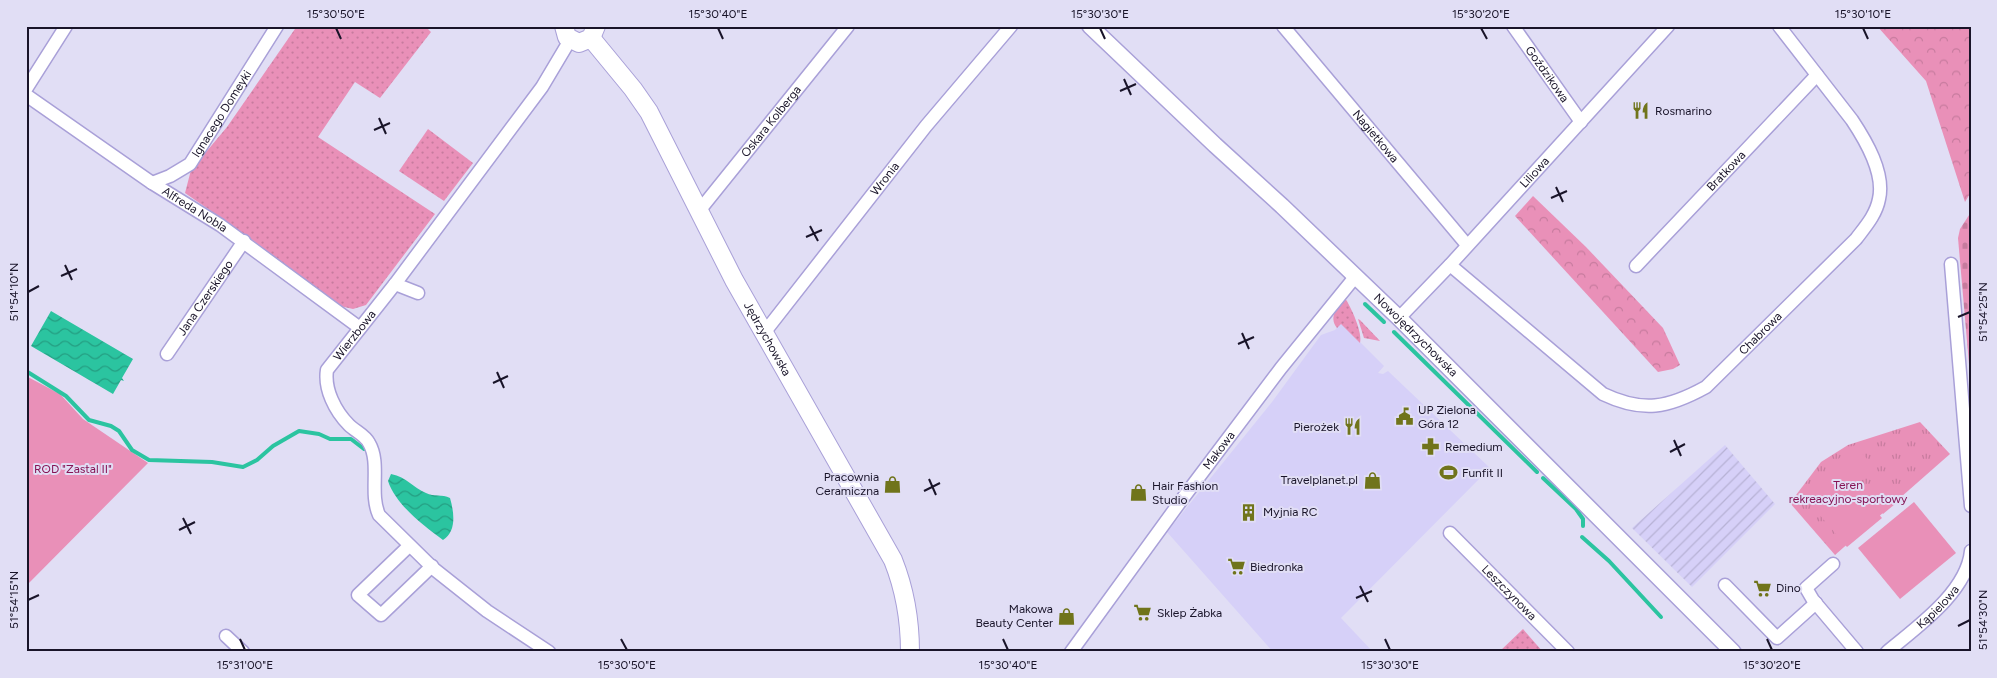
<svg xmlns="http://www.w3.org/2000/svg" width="1997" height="678" font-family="Figtree,sans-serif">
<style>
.built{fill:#d6d0f8}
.industrial{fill:url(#industrial-furrows)}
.grass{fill:url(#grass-dots)}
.forest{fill:url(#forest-crowns)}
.cemetery{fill:url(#cemetery-stones)}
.park{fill:url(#park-tufts)}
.garden{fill:#e990b8}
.water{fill:url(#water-waves)}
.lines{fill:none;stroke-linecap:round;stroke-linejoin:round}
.stream{stroke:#2bc4a0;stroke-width:4}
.minor-casing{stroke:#a9a0d8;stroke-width:15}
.tertiary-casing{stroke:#a9a0d8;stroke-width:18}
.secondary-casing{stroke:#a9a0d8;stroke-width:20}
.minor{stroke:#fff;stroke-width:12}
.tertiary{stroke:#fff;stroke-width:15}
.secondary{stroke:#fff;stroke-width:18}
.ticks{fill:none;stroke:#191429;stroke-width:2}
.labels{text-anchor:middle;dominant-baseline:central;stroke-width:4;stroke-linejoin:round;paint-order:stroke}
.street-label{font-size:12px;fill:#191429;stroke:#e1def5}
.poi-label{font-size:12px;fill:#191429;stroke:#e1def5;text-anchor:start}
.park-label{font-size:12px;fill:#851354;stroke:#e1def5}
.neatline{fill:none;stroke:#191429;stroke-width:2}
.ticks-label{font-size:12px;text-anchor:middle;fill:#191429}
</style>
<defs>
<pattern id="industrial-furrows" width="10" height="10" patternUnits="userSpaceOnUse" patternTransform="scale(1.25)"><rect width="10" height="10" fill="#d6d0f8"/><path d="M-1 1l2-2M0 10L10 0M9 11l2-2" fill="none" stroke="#b7b2d5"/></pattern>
<pattern id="grass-dots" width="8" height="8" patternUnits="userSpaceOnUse" patternTransform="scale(1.25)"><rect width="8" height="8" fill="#e990b8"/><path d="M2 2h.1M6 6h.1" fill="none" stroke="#c77b9e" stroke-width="1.8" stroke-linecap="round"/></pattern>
<pattern id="forest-crowns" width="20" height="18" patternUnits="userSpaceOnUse" patternTransform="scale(1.25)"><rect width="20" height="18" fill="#e990b8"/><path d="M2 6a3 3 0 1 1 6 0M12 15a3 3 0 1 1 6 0" fill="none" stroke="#c77b9e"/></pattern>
<pattern id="cemetery-stones" width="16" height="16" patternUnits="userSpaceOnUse" patternTransform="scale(1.25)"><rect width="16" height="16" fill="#e990b8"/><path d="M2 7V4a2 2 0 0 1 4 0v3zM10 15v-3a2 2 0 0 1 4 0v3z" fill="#c77b9e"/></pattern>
<pattern id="park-tufts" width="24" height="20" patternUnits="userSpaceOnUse" patternTransform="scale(1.25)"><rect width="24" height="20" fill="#e990b8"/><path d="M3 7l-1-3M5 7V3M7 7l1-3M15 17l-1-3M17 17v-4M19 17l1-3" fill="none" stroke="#c77b9e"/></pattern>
<pattern id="water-waves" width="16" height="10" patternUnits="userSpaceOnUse" patternTransform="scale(1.25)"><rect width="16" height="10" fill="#2bc4a0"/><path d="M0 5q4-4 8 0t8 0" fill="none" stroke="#249e82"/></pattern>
</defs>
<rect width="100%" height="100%" fill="#e1def5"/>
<path class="built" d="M1341 323 1384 366 1378 373 1383 374 1388 371 1490 468 1341 618 1373 652H1273L1167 532 1272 402 1321 335 1335 330Z"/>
<path class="industrial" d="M1725 445 1775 504 1692 587 1632 528Z"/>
<g class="grass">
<path d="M297 26H425L431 32 380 98 355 82 318 137 435 214 366 305 353 309 340 306 247 236 185 193 191 170 227 127Z"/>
<path d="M428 129 473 163 444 201 399 171Z"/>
<path d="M1345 298C1351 307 1363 333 1360 343L1341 324 1337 328C1328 316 1338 307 1345 298Z"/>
<path d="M1358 319 1360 320 1380 341 1364 338Z"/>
<path d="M1523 629 1543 652H1499Z"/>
</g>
<g class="forest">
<path d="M1877 26H1971V192L1965 202 1926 81Z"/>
<path d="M1533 196 1586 247 1663 328 1680 365 1673 369 1658 372 1515 216Z"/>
</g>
<path class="cemetery" d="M1971 212V387L1958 238 1960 229Z"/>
<path class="park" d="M1920 422 1950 454 1835 555 1790 503 1821 462 1848 445Z"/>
<g class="garden">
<path d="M26 376 60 394 83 419 148 463 26 586Z"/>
<path d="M1855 445 1874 467 1856 482 1837 460Z"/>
<path d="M1836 463 1882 518 1847 547 1801 493Z"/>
<path d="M1880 475 1901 499 1883 514 1862 490Z"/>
<path d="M1914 502 1956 553 1900 599 1858 548Z"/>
</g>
<g class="water">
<path d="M51 311 133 359 122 378 124 381 121 380 113 394 31 346Z"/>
<path d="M391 474C407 477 413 488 426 493 434 497 442 494 450 498 454 512 457 531 443 540 423 525 396 505 388 481Z"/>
</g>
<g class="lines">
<g class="stream">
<path d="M1365 304 1384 322"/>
<path d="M1394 332 1537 472"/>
<path d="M26 371 66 396 89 420 111 426 119 431 132 450 149 460 212 462 243 467 257 460 273 446 299 431 319 434 330 439H351L364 449"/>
<path d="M1543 478 1576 509 1583 519V526"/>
<path d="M1582 537 1609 561 1661 617"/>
</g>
<defs>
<g id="minor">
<path id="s1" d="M1283 26 1467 245"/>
<path id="s2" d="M1513 26 1581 122"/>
<path d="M26 89 66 26"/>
<path id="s3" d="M26 95 152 183 220 225 360 328"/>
<path id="s4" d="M152 183 170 176 190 164 277 26"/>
<path id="s5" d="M699 211 848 26"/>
<path d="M1951 264 1971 506"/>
<path id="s6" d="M1450 265 1603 394C1643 413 1668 408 1706 387L1856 239C1865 227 1876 215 1879 199 1885 173 1866 141 1852 120L1779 26"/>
<path id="s7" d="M1636 266 1817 75"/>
<path d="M395 284 418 293"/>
<path id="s8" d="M1399 318 1450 265 1668 26"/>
<path id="s9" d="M764 333 926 126 1011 26"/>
<path id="s10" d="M167 354 244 241"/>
<path id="s11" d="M1450 533 1568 652"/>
<path d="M409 546 358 595 381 615 432 566"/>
<path d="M1833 564 1806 588 1813 600 1857 652"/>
<path d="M1725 585 1777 638 1816 603"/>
<path d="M226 636 243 652"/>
<path id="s12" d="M549 652 487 611 434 569 379 515C369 493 381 463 369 443 365 435 355 431 349 425 335 411 324 389 327 370L395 284 542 87 570 40"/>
<path id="s13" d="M1071 652 1180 502 1281 368 1355 277"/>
<path id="s14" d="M1887 652C1917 627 1967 592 1971 551"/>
</g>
<g id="tertiary">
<path id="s15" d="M1090 26 1215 145 1282 206 1399 318 1733 652"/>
</g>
<g id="secondary">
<path d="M564 26 567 37 579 43 591 38 596 26"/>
<path id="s16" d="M591 38 633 89 649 112 734 280 893 560C905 590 910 619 910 652"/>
</g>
</defs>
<use href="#minor" class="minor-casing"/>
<use href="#tertiary" class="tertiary-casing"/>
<use href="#secondary" class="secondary-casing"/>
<use href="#minor" class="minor"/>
<use href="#tertiary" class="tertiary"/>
<use href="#secondary" class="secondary"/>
</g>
<path class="ticks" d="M336 28 341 39M718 28 723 39M1100 28 1105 39M1481 28 1487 39M1863 28 1868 39M1124 79 1131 95M1120 91 1136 84M379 118 386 134M374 130 390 123M1556 187 1563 202M1551 198 1567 191M810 226 818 241M806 237 822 230M65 265 72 280M61 276 77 269M28 292 39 286M1958 317 1970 312M1242 333 1249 349M1238 344 1254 337M497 372 504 388M493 383 508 376M1674 440 1681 456M1670 452 1685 444M929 479 936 495M924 491 940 483M183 518 191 534M179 530 195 522M1360 586 1368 602M1356 598 1372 591M28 600 39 595M1958 626 1970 620M240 639 245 650M621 639 627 650M1003 639 1008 650M1385 639 1390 650M1767 639 1772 650"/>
<defs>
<symbol id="restaurant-bare" viewBox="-9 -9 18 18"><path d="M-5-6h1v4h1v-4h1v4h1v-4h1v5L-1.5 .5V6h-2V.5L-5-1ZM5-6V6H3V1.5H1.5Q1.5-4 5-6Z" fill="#70741b" stroke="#e1def5" stroke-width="2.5" paint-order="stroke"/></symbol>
<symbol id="civic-bare" viewBox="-9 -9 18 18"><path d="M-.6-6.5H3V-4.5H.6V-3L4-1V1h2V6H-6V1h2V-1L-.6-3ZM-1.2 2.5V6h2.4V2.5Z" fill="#70741b" stroke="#e1def5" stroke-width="2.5" paint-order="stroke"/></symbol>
<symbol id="pharmacy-bare" viewBox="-9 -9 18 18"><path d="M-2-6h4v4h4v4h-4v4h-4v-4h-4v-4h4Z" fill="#70741b" stroke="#e1def5" stroke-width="2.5" paint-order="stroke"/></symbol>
<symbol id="stadium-bare" viewBox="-9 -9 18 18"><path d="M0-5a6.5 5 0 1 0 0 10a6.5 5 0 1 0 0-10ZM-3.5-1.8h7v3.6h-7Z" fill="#70741b" stroke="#e1def5" stroke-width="2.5" paint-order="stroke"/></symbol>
<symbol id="shop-bare" viewBox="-9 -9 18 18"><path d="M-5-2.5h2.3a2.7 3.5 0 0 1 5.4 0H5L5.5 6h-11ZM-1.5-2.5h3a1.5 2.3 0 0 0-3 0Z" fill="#70741b" stroke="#e1def5" stroke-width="2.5" paint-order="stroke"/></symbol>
<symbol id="building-bare" viewBox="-9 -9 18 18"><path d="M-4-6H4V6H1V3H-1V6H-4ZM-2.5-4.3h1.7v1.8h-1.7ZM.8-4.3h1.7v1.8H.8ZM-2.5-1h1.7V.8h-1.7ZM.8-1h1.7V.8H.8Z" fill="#70741b" stroke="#e1def5" stroke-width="2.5" paint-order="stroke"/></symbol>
<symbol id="supermarket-bare" viewBox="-9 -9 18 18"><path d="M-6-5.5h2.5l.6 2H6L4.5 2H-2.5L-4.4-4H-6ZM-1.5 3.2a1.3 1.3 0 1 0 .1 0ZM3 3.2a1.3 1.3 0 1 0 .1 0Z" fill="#70741b" stroke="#e1def5" stroke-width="2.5" paint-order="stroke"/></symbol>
</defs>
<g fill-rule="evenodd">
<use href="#restaurant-bare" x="1628" y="98" width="25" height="25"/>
<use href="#civic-bare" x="1392" y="404" width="25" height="25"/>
<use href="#restaurant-bare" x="1340" y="414" width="25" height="25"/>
<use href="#pharmacy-bare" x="1418" y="434" width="25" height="25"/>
<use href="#stadium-bare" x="1436" y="460" width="25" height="25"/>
<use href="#shop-bare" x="1360" y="468" width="25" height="25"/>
<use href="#shop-bare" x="880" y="472" width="25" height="25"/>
<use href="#shop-bare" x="1126" y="480" width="25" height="25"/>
<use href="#building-bare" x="1236" y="500" width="25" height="25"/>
<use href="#supermarket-bare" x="1224" y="554" width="25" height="25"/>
<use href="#supermarket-bare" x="1750" y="576" width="25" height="25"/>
<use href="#supermarket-bare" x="1130" y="600" width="25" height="25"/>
<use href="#shop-bare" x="1054" y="604" width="25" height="25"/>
</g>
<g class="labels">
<g class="street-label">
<text stroke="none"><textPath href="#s2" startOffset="59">Goździkowa</textPath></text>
<text stroke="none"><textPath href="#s4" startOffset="102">Ignacego Domeyki</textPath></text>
<text stroke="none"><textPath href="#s5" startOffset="115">Oskara Kolberga</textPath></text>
<text stroke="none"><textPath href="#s1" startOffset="144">Nagietkowa</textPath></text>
<text stroke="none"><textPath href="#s7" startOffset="131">Bratkowa</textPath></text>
<text stroke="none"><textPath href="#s8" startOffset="199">Liliowa</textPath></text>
<text stroke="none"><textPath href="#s9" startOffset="196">Wronia</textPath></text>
<text stroke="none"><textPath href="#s3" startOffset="204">Alfreda Nobla</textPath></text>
<text stroke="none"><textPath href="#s10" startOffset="68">Jana Czerskiego</textPath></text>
<text stroke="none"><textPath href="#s6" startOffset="385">Chabrowa</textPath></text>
<text stroke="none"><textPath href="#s12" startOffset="425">Wierzbowa</textPath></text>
<text stroke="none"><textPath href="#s15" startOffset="449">Nowojędrzychowska</textPath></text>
<text stroke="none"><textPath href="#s16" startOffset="350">Jędrzychowska</textPath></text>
<text stroke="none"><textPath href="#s13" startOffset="250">Makowa</textPath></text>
<text stroke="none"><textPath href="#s11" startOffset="84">Leszczynowa</textPath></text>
<text stroke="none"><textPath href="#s14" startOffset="68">Kąpielowa</textPath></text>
</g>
<g class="poi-label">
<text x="1655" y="111">Rosmarino</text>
<text x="1418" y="410">UP Zielona<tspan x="1418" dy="14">Góra 12</tspan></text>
<text x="1339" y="427" text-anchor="end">Pierożek</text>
<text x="1445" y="447">Remedium</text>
<text x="1462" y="473">Funfit II</text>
<text x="879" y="477" text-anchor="end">Pracownia<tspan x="879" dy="14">Ceramiczna</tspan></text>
<text x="1358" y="480" text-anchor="end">Travelplanet.pl</text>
<text x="1152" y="486">Hair Fashion<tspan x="1152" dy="14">Studio</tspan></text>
<text x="1263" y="512">Myjnia RC</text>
<text x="1250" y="567">Biedronka</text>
<text x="1776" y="588">Dino</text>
<text x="1053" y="609" text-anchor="end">Makowa<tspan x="1053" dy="14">Beauty Center</tspan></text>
<text x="1157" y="613">Sklep Żabka</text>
</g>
<g class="park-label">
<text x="73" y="469">ROD "Zastal II"</text>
<text x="1848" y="485">Teren<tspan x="1848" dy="14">rekreacyjno-sportowy</tspan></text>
</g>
</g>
<rect width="1997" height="678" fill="none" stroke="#e1def5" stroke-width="55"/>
<rect x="28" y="28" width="1942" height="622" class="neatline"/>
<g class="ticks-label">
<text x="336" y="18">15°30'50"E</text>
<text x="718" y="18">15°30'40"E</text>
<text x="1100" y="18">15°30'30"E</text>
<text x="1481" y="18">15°30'20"E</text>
<text x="1863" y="18">15°30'10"E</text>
<text transform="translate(14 292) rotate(-90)" y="4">51°54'10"N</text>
<text transform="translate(1983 312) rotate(-90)" y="4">51°54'25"N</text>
<text transform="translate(14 600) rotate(-90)" y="4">51°54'15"N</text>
<text transform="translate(1983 620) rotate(-90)" y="4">51°54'30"N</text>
<text x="245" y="669">15°31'00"E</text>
<text x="627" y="669">15°30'50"E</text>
<text x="1008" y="669">15°30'40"E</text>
<text x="1390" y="669">15°30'30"E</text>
<text x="1772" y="669">15°30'20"E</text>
</g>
</svg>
